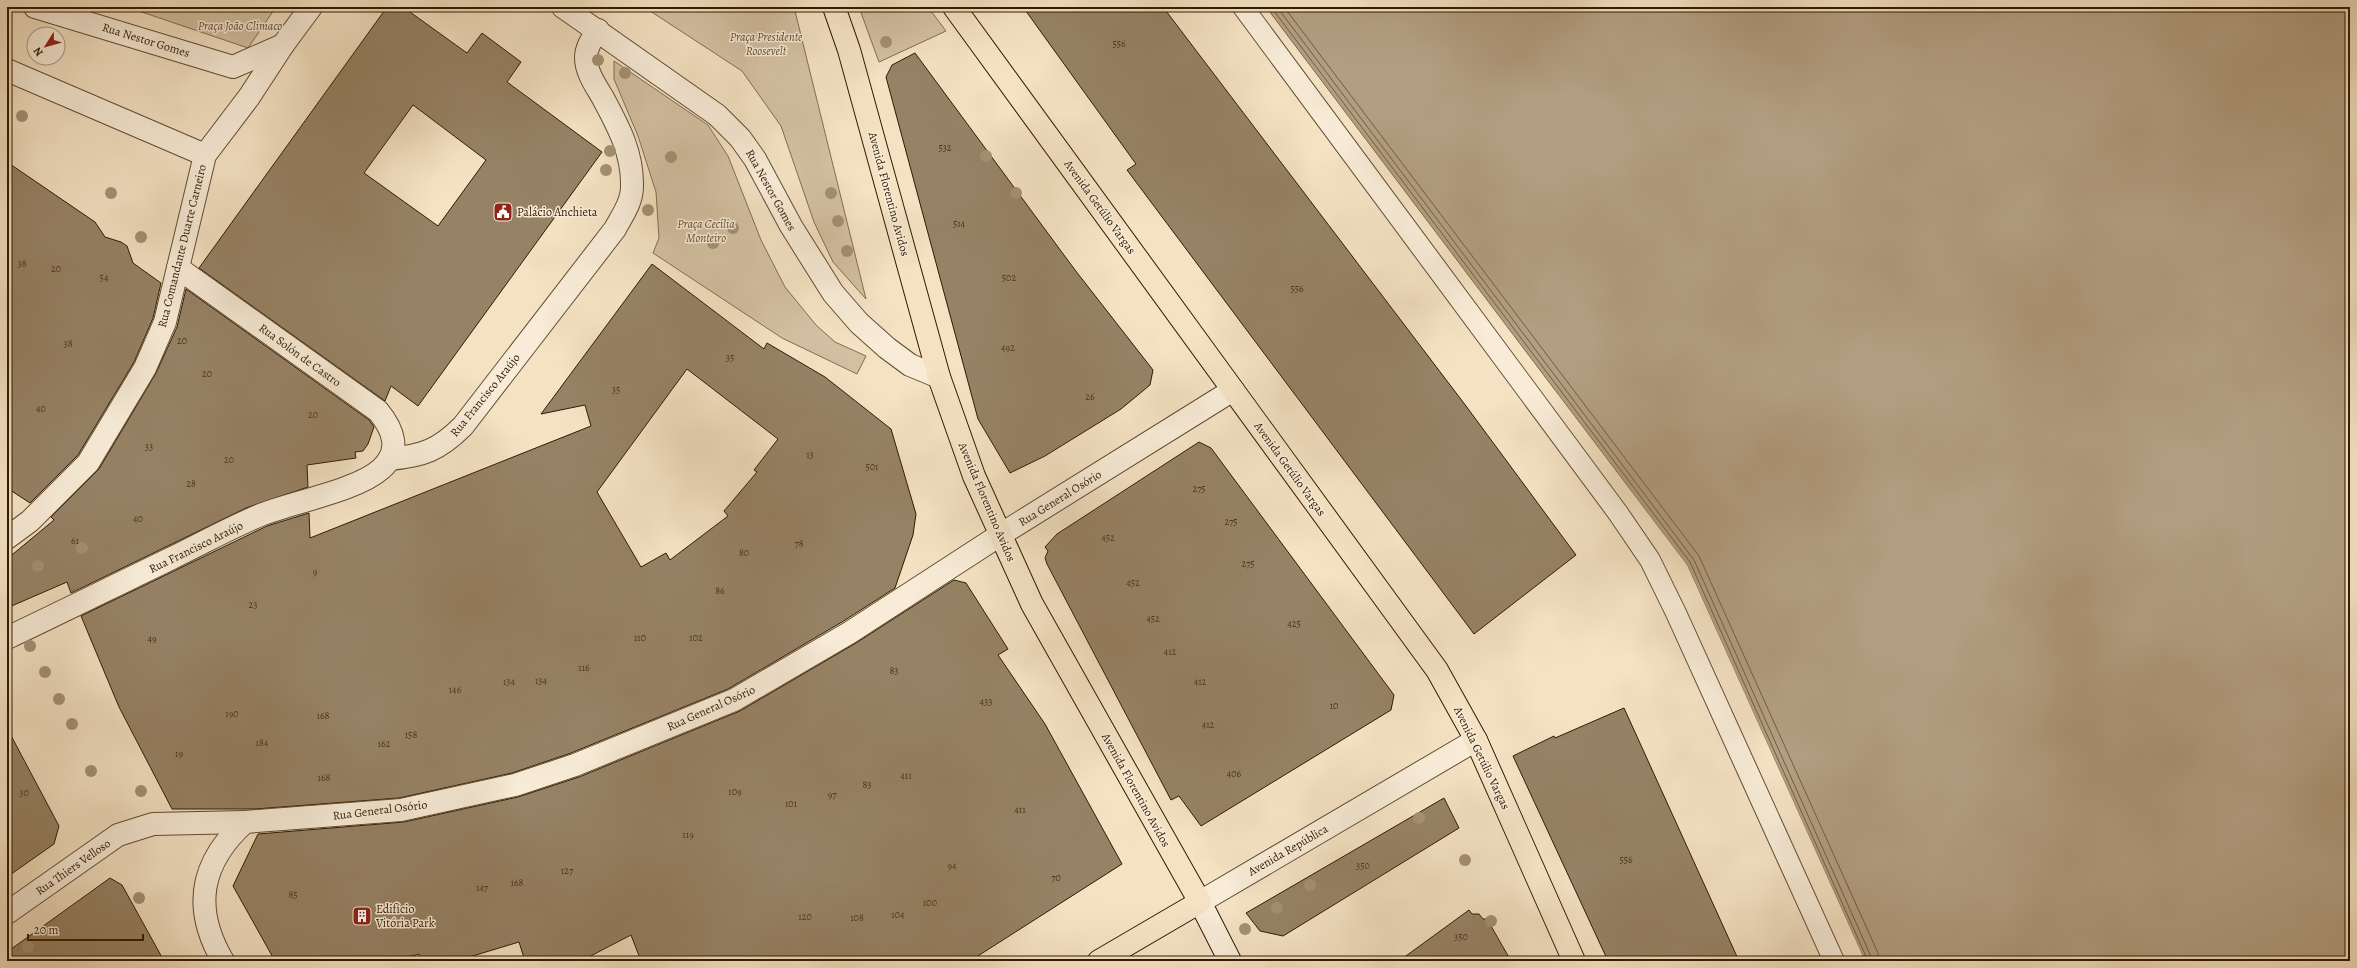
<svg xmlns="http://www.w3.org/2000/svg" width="2357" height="968" font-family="Alegreya,serif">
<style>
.green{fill:#d3c0a2;stroke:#826d51}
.water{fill:#b29e81;stroke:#7e694d}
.pier{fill:#f4e2c3}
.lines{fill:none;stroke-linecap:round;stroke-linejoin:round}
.shore{stroke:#725c40;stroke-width:1}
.building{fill:#968265;stroke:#311a00;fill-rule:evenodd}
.service-casing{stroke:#624c31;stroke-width:22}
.minor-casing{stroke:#624c31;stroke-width:24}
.tertiary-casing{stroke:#624c31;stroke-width:24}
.secondary-casing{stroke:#311a00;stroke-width:24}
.primary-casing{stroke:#311a00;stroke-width:24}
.service{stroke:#f8ecd8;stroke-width:20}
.minor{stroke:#f8ecd8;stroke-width:22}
.tertiary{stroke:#f8ecd8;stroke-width:22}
.secondary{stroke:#f8ecd8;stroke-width:22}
.primary{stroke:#f4e2c3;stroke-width:22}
.tree{fill:#a49073}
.labels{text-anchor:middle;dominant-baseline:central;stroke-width:3;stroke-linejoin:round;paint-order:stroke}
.number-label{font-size:10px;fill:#4a3419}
.park-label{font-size:12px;font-style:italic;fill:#624c31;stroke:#f8ecd8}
.street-label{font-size:12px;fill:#311a00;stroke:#f8ecd8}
.poi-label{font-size:12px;fill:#311a00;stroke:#f8ecd8;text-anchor:start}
</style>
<rect width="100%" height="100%" fill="#f4e2c3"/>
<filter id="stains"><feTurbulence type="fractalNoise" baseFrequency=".005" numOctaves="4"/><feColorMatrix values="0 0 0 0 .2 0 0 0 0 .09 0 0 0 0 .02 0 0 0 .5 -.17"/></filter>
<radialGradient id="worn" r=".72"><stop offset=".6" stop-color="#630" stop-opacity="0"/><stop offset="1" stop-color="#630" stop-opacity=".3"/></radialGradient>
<g class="green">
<path d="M127 7H276L248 48Z"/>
<path d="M644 7H794L866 299 833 262 814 222 781 126 742 71Z"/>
<path d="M859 7H928L946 31 879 62Z"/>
<path d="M614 61 708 125 728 156 761 240 785 287 816 325 835 342 866 356 857 374 782 338 653 253 659 238 656 192 638 136 614 79Z"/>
</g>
<path class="water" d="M1266 7H2350V961H1865L1687 565Z"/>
<path class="pier" d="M1555 391 1687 565 1865 961H1863L1685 566 1554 392Z"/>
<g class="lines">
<g class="shore">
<path d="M1271 7 1690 562 1868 961"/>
<path d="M1277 7 1694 560 1873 961"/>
<path d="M1284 7 1699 556 1878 953 1879 961"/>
</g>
</g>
<g class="building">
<path d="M387 7H403L467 53 482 33 521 62 507 82 602 152 418 406 391 386 385 401 199 268ZM413 105 486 160 438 226 364 173Z"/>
<path d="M1023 7H1163L1466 406 1576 555 1474 634 1127 170 1136 164Z"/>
<path d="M915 53 1075 270 1153 370 1150 385 1121 409 1045 456 1010 473 978 419 886 77 892 65Z"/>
<path d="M7 162 95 222 105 237 121 242 127 246 133 263 161 283 153 318 134 362 78 455 30 503 7 488Z"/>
<path d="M652 264 764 349 767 343 825 377 891 429 916 514 913 535 895 588 842 622 728 689 571 753 512 773 399 798 255 809H172L119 707 81 616 267 526 309 513 310 538 591 426 585 405 541 414ZM687 369 778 439 754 470 757 472 724 511 728 516 670 560 666 553 641 567 597 492Z"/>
<path d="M186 289 369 420 374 427 368 444 363 451 355 452 356 458 307 465 308 487 246 508 71 593 67 582 7 608V559L54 520 51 517 99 469 156 373 177 327Z"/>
<path d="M1199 442 1211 448 1394 695 1391 710 1201 826 1179 796 1171 800 1047 564 1045 558 1048 551 1045 547 1057 534Z"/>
<path d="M954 580 966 583 1008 649 998 655 1045 724 1122 864 970 961H641L631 935 581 961H525L519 942 456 961H421L419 954 395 961H275L233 886 258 834 404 822 518 797 579 777 740 711 856 643Z"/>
<path d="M1624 708 1739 961H1608L1513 756 1554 736 1555 738Z"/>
<path d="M7 728 59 826 54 844 7 877Z"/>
<path d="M1444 798 1459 828 1283 936 1260 931 1246 913Z"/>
<path d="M110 878 122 885 164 961H7V952Z"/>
<path d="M1469 910 1472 914H1479L1483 919H1487L1511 961H1399Z"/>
</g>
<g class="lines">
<defs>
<path id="service" d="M1243 7 1618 513 1650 560 1676 613 1834 961"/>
<g id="minor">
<path d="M35 7 233 67 283 45"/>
<path d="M563 7 717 115 740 138 755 159 791 226 833 293 859 323 887 348 910 365 939 377"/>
<path d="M7 70 205 155"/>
<path d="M389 459C423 456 439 450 463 426L615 229C622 216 632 202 632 187 633 153 618 126 603 98 596 86 586 72 586 58 586 47 592 39 598 30"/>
<path d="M7 538 30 521 88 463 145 368 165 322 205 155 249 97 283 45 311 7"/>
<path d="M7 638C62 612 116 585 170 559 201 544 231 527 263 514 294 502 358 490 381 469 402 451 393 429 378 411L178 268"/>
<path d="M7 913 118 835 153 824 245 822"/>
</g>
<g id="tertiary">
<path d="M1200 902 1476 740"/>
<path d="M223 961C192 908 200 863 245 822L401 810 515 785 575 765 734 700 849 633 1000 535 1233 390"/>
</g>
<path id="secondary" d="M1200 902 1230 961"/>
<g id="primary">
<path d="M834 7 849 50 939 377 974 476 1032 604 1200 902 1099 961"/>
<path d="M954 7 1437 670 1476 740 1574 961"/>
</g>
</defs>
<use href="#service" class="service-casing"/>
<use href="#minor" class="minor-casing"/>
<use href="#tertiary" class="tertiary-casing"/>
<use href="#secondary" class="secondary-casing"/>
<use href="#primary" class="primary-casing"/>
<use href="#service" class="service"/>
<use href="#minor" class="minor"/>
<use href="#tertiary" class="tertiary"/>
<use href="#secondary" class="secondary"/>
<use href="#primary" class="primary"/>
</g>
<g class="tree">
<circle cx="886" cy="42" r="6"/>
<circle cx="598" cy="60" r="6"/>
<circle cx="625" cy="73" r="6"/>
<circle cx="22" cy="116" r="6"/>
<circle cx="610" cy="151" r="6"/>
<circle cx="986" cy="156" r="6"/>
<circle cx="671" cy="157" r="6"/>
<circle cx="606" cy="170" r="6"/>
<circle cx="111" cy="193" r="6"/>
<circle cx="831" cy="193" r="6"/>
<circle cx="1016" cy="193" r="6"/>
<circle cx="648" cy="210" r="6"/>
<circle cx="838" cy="221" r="6"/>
<circle cx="733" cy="228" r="6"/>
<circle cx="141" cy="237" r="6"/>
<circle cx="713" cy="243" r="6"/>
<circle cx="847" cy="251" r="6"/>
<circle cx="82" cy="548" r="6"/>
<circle cx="38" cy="566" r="6"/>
<circle cx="30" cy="646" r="6"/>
<circle cx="45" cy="672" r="6"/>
<circle cx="59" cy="699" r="6"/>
<circle cx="72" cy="724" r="6"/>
<circle cx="91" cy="771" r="6"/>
<circle cx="141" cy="791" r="6"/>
<circle cx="1419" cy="818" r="6"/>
<circle cx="1465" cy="860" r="6"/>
<circle cx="1310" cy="885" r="6"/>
<circle cx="139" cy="898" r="6"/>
<circle cx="1277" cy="908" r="6"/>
<circle cx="1491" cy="921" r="6"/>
<circle cx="1245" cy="929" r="6"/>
<circle cx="28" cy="947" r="6"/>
</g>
<defs>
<symbol id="civic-square" viewBox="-11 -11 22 22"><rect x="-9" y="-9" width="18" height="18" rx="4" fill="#8f2418" stroke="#f8ecd8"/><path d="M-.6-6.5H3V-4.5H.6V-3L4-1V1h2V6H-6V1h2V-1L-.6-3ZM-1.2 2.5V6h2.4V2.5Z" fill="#fff"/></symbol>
<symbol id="building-square" viewBox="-11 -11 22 22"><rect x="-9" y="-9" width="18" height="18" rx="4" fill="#8f2418" stroke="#f8ecd8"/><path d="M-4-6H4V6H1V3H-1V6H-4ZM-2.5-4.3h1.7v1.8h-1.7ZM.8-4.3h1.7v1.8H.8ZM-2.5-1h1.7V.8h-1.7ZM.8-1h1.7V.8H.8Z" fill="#fff"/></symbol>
</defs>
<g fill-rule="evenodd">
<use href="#civic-square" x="492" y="201" width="22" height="22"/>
<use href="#building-square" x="351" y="905" width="22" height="22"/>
</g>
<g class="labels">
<g class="number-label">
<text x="1119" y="43">556</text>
<text x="945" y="147">532</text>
<text x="959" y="223">514</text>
<text x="22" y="263">38</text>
<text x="56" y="268">20</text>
<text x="104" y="277">54</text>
<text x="1009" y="277">502</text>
<text x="1297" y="288">556</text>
<text x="182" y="340">20</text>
<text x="68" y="343">38</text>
<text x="1008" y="347">492</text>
<text x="730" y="357">35</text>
<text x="207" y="373">20</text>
<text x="616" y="389">35</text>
<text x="1090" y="396">26</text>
<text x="41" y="408">40</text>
<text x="313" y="414">20</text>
<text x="149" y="446">33</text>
<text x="810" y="454">13</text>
<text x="229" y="459">20</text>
<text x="872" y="466">501</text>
<text x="191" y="483">28</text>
<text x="1199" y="488">275</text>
<text x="138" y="518">40</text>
<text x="1231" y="521">275</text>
<text x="1108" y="537">452</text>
<text x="75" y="540">61</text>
<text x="799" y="543">78</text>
<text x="744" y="552">80</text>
<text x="1248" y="563">275</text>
<text x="315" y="571">9</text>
<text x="1133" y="582">452</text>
<text x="720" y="590">86</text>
<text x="253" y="604">23</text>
<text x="1153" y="618">452</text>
<text x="1294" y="623">425</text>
<text x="640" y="637">110</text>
<text x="696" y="637">102</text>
<text x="152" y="638">49</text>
<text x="1170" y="651">412</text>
<text x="584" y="667">116</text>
<text x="894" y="670">83</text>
<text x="541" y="680">134</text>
<text x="509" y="681">134</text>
<text x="1200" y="681">412</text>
<text x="455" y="689">146</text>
<text x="986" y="701">433</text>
<text x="1334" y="705">10</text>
<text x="232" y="713">190</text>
<text x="323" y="715">168</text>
<text x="1208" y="724">412</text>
<text x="411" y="734">158</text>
<text x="262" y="742">184</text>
<text x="384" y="743">162</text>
<text x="179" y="753">19</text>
<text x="1234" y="773">406</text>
<text x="906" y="775">411</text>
<text x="324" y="777">168</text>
<text x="867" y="784">83</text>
<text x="735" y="791">109</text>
<text x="24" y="792">30</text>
<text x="832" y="794">97</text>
<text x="791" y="803">101</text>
<text x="1020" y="809">411</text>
<text x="688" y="834">119</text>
<text x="1626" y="859">556</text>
<text x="952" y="865">94</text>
<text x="1363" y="865">350</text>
<text x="567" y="870">127</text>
<text x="1056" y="877">70</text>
<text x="517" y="882">168</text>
<text x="482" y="887">147</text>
<text x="293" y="894">85</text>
<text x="930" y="902">100</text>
<text x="898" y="914">104</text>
<text x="805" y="916">120</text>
<text x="857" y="917">108</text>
<text x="1461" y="936">350</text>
</g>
<g class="park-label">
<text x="240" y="26">Praça João Climaco</text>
<text x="766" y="37">Praça Presidente<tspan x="766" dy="14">Roosevelt</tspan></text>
<text x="706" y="224">Praça Cecília<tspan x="706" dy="14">Monteiro</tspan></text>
</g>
<g class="street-label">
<text transform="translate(146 40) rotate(17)">Rua Nestor Gomes</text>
<text transform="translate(771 190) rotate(61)">Rua Nestor Gomes</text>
<text transform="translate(889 194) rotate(75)">Avenida Florentino Avidos</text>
<text transform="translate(1100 207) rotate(54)">Avenida Getúlio Vargas</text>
<text transform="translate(182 246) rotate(-76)">Rua Comandante Duarte Carneiro</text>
<text transform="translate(300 355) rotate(36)">Rua Solón de Castro</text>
<text transform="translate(485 395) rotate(-51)">Rua Francisco Araújo</text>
<text transform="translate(1290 469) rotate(54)">Avenida Getúlio Vargas</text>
<text transform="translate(1060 498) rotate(-32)">Rua General Osório</text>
<text transform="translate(987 502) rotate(67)">Avenida Florentino Avidos</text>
<text transform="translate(196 547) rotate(-26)">Rua Francisco Araújo</text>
<text transform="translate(711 708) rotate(-24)">Rua General Osório</text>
<text transform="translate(1482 758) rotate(64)">Avenida Getúlio Vargas</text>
<text transform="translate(1136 790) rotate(61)">Avenida Florentino Avidos</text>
<text transform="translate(380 810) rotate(-7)">Rua General Osório</text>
<text transform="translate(1288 850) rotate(-30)">Avenida República</text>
<text transform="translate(73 867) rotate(-35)">Rua Thiers Velloso</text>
</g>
<g class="poi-label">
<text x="517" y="212">Palácio Anchieta</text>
<text x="376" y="909">Edifício<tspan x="376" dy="14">Vitória Park</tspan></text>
</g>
</g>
<rect width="2357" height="968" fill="none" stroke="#f4e2c3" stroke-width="24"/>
<rect x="8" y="8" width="2341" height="952" fill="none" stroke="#311a00" stroke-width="2"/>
<rect x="12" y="12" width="2333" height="944" fill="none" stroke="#311a00"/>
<g transform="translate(46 46) rotate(233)"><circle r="19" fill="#f8ecd8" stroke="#a89882"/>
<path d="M0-3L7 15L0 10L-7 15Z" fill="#8f2418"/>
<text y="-6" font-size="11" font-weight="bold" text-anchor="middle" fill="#311a00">N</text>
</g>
<path d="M28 934v6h115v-6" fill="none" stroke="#311a00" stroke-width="2"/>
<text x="34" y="934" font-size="12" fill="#311a00" stroke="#f8ecd8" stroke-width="3" paint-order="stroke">20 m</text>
<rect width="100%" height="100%" filter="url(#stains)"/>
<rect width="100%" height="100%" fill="url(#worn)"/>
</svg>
